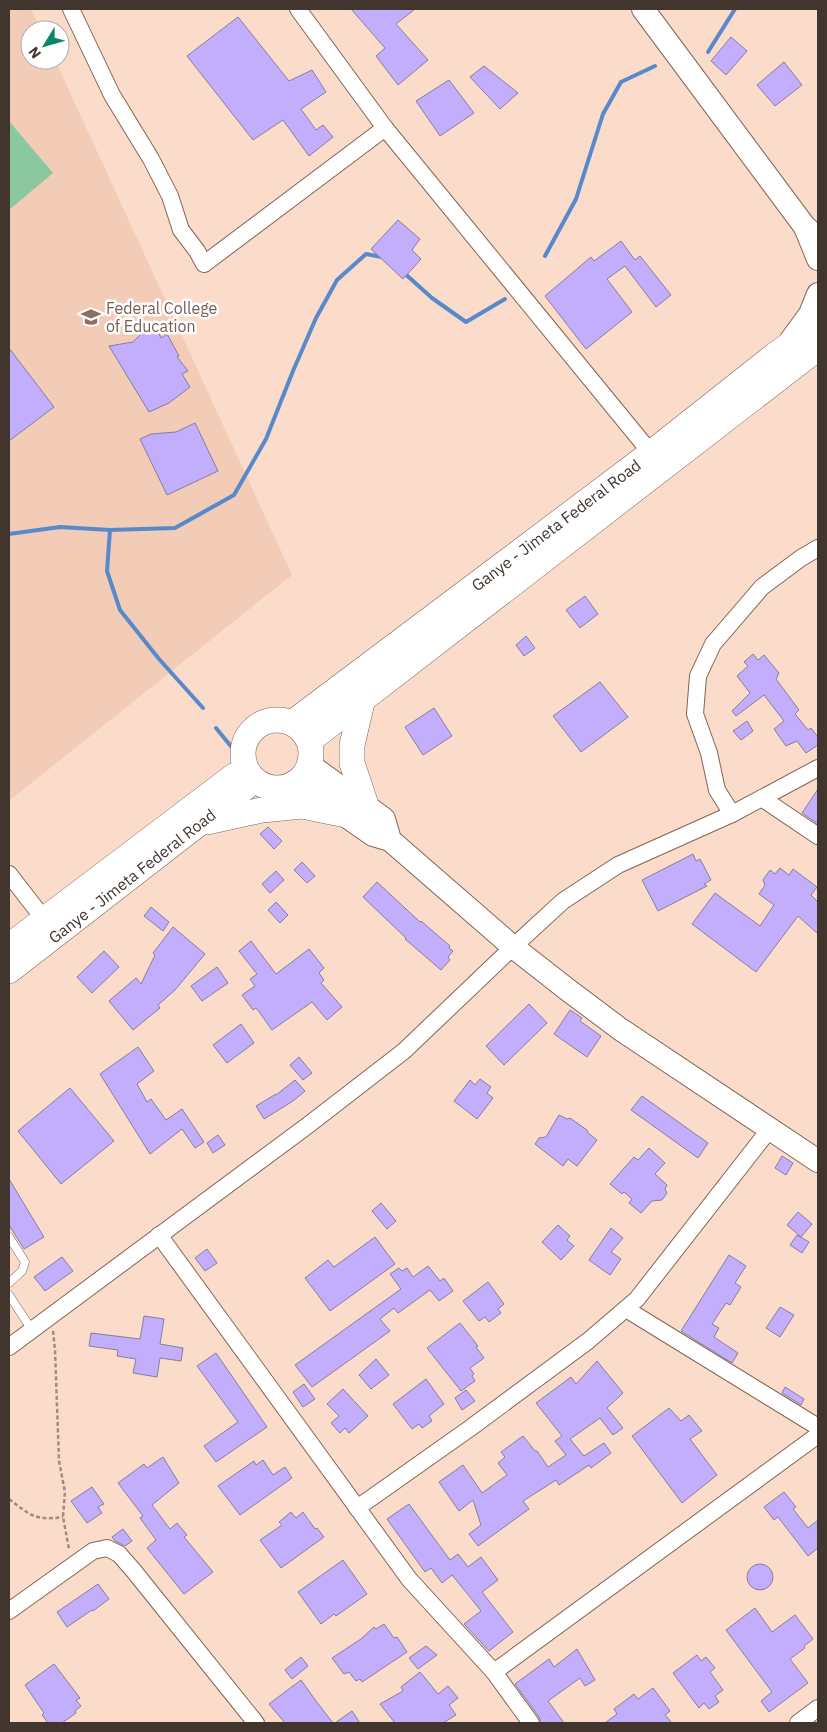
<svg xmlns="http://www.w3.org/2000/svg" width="827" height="1732" font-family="'IBM Plex Sans',sans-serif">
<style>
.built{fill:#f2ccb7}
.green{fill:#8bc7a1}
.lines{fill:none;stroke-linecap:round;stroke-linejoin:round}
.stream{stroke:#578acb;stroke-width:4}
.building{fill:#c3aefe;stroke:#857f9b}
.service-casing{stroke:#806555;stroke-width:9}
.minor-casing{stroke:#806555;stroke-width:18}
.secondary-casing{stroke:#806555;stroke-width:24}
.primary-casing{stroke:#806555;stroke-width:26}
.path{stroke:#a28c7f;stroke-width:2.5;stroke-dasharray:4 2.5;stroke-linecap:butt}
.service{stroke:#fff;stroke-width:8}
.minor{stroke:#fff;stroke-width:16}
.secondary{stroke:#fff;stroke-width:22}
.primary{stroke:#fff;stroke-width:25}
.labels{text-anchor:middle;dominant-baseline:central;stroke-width:5;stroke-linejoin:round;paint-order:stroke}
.education-label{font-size:16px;fill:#785e54;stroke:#fff;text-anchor:start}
.street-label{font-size:16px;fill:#41352e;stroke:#fff}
</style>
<rect width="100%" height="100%" fill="#fbdbc9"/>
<path class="built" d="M9 9H31L41 30H30V60H55L292 575 9 801Z"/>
<path class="green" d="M9 121 53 173 9 210Z"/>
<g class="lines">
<g class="stream">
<path d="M708 52 735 9"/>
<path d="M545 256 576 199 603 114 621 82 655 66"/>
<path d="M403 272 432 298 466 322 505 299"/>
<path d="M110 530 107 571 120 610 159 659 203 708"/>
<path d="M9 534 60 527 110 530 175 528 234 495 266 439 293 371 316 318 337 280 366 254 382 257"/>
<path d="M216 728 234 750"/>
</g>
</g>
<g class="building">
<path d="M351 9H415L396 24 428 60 398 85 376 56 385 48Z"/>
<path d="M238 17 289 81 312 70 326 92 301 109 316 130 323 125 333 137 309 156 283 120 253 140 187 56Z"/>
<path d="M731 37 747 51 726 75 711 61Z"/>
<path d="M784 62 802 85 775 106 757 85Z"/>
<path d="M484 66 518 93 500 109 470 77Z"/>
<path d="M449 80 474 113 440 136 416 101Z"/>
<path d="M398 220 420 239 412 250 421 259 403 279 371 249Z"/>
<path d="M621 241 635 260 640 256 671 295 656 307 625 266 607 279 632 312 586 349 545 296 591 257 594 261Z"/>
<path d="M154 321 161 338 167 334 179 356 177 357 188 371 182 374 190 387 169 403 149 412 109 346 133 342Z"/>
<path d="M9 348 54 407 9 441Z"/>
<path d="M195 423 218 471 167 495 140 439 151 434 176 432Z"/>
<path d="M585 596 598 614 580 628 566 610Z"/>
<path d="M526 636 535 648 524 656 516 645Z"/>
<path d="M753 654 758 660 764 655 779 673 776 679 799 710 795 714 808 730 811 728 818 737V745L806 753 797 741 786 746 774 729 784 721 764 695 736 716 732 711 750 693 737 676 748 666 744 662Z"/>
<path d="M600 682 628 717 581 752 553 716Z"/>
<path d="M434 708 452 736 423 755 405 727Z"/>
<path d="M747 721 753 731 741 740 733 731Z"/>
<path d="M818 789V824L802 813Z"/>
<path d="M268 827 282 841 274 849 260 834Z"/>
<path d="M693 854 696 861 700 859 711 880 704 884 707 886 658 911 642 880Z"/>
<path d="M302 862 315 876 307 883 294 870Z"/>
<path d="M780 868 789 875 793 869 817 887 811 895 818 902V934L798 916 756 972 692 924 715 893 760 926 774 905 759 894 765 885 763 880 770 870 775 874Z"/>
<path d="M276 871 284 880 270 893 262 884Z"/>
<path d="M377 882 420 922 421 921 450 946 449 948 453 951 448 957 450 960 441 970 405 939 406 938 363 897Z"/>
<path d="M276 902 288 915 280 923 268 910Z"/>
<path d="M151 907 169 922 163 931 144 916Z"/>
<path d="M173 927 205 954 175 990 158 1005 160 1008 133 1030 109 1001 136 978 141 984 155 955 153 953Z"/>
<path d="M251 941 276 974 309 949 324 968 319 973 324 980 321 983 342 1007 327 1020 312 1002 272 1030 260 1013 256 1008 253 1010 242 995 255 986 250 979 257 974 239 951Z"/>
<path d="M104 951 119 967 92 993 77 977Z"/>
<path d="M217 967 228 983 202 1001 191 986Z"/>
<path d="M529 1004 547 1023 504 1065 486 1046Z"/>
<path d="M570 1010 582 1018 580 1021 601 1036 587 1057 554 1034Z"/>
<path d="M241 1024 254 1043 227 1063 213 1045Z"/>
<path d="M138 1047 154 1071 137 1084 147 1102 151 1099 166 1120 182 1109 204 1142 195 1148 182 1129 150 1154 100 1074Z"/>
<path d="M299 1057 312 1073 303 1080 290 1065Z"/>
<path d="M480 1079 491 1087 487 1093 493 1098 477 1119 454 1101 470 1080 475 1085Z"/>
<path d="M295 1080 305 1091 293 1101 264 1119 256 1106 276 1094V1095Z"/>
<path d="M70 1088 114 1141 61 1184 18 1131Z"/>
<path d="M642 1096 708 1143 698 1158 631 1110Z"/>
<path d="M559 1115 567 1119 570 1118 587 1130 588 1133 597 1140 577 1166 568 1159 563 1166 535 1144 539 1138 546 1137Z"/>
<path d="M218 1135 225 1145 213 1153 207 1143Z"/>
<path d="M649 1148 665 1163 655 1174 667 1185 665 1189 667 1193 662 1200 652 1201 641 1213 629 1203 632 1199 624 1192 622 1194 610 1184 634 1157 638 1160Z"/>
<path d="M782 1156 793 1163 786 1175 775 1168Z"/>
<path d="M9 1179 44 1237 24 1249 9 1225Z"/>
<path d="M381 1203 396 1221 387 1229 372 1211Z"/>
<path d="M798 1212 812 1224 801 1237 787 1225Z"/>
<path d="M558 1225 570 1236 567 1240 574 1246 561 1260 542 1242Z"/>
<path d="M611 1228 623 1238 611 1252 621 1259 610 1275 589 1260Z"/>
<path d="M797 1235 809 1242 802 1253 790 1245Z"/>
<path d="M375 1237 395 1264 330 1311 305 1278 328 1260 334 1267Z"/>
<path d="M207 1249 217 1263 205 1271 195 1258Z"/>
<path d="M729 1255 746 1266 735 1283 741 1287 730 1305 726 1303 712 1324 719 1328 714 1337 738 1353 732 1363 681 1331Z"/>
<path d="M62 1257 73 1271 45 1291 34 1277Z"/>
<path d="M428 1266 440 1281 444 1278 453 1291 439 1301 430 1290 398 1313 394 1308 380 1319 390 1331 312 1387 295 1365 401 1289 390 1274 399 1268 402 1271 407 1268 413 1277Z"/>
<path d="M488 1282 504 1304 498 1309 501 1313 489 1322 485 1317 479 1321 463 1301Z"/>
<path d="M780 1307 794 1315 780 1337 766 1328Z"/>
<path d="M144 1316 164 1319 160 1344 183 1348 181 1361 160 1358 157 1377 133 1373 136 1359 117 1356 118 1350 89 1346 91 1333 140 1339Z"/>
<path d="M460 1323 478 1346 476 1347 484 1358 470 1368 474 1374 472 1376 475 1381 461 1391 427 1348Z"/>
<path d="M216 1353 267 1427 216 1462 204 1446 238 1422 197 1366Z"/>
<path d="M376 1359 389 1375 371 1389 359 1375Z"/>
<path d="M597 1361 623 1393 607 1408 623 1428 613 1435 600 1418 570 1439 584 1456 604 1443 611 1453 591 1468 589 1465 559 1485 556 1480 523 1501 529 1509 478 1546 469 1534 481 1525 473 1500 459 1511 439 1482 463 1465 482 1493 507 1475 498 1463 505 1457 501 1452 523 1436 535 1451H537L548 1467 566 1455 555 1441 562 1436 536 1403 571 1377 576 1384Z"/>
<path d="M426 1379 444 1404 429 1416 432 1421 422 1428 419 1424 412 1429 393 1404Z"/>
<path d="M304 1384 315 1399 303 1407 293 1392Z"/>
<path d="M785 1387 804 1399 801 1405 782 1393Z"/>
<path d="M343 1389 368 1416 349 1433 345 1428 340 1433 331 1423 339 1416 327 1404Z"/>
<path d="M466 1390 475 1401 462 1410 455 1398Z"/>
<path d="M669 1408 681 1421 689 1415 702 1431 690 1439 717 1475 682 1503 632 1436Z"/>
<path d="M163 1457 179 1483 152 1505 170 1529 177 1523 187 1535 184 1537 213 1572 184 1594 147 1548 156 1540 140 1518 143 1516 118 1483 144 1464 147 1468Z"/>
<path d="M263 1460 273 1475 285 1467 292 1478 240 1515 218 1486 254 1461 256 1465Z"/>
<path d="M92 1487 104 1504 98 1507 102 1513 87 1523 71 1501Z"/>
<path d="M784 1492 796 1507 793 1509 808 1528 818 1520V1548L808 1556 778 1517 774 1520 764 1507Z"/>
<path d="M409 1504 450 1560 458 1554 468 1567 481 1557 498 1580 482 1592 513 1632 489 1651 464 1624 481 1611 470 1597 452 1575 442 1583 431 1568 425 1572 387 1519Z"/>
<path d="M291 1512 296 1518 303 1512 315 1529 317 1528 324 1537 281 1568 260 1540 282 1525 279 1522Z"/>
<path d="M123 1529 132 1541 125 1546 115 1541 112 1537Z"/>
<path d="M343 1560 367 1594 336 1616 334 1614 321 1624 298 1592Z"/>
<circle cx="760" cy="1577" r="13"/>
<path d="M98 1584 109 1599 93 1611 92 1610 67 1627 57 1612Z"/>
<path d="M755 1608 772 1632 795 1615 813 1639 804 1646 805 1648 790 1659 808 1683 769 1712 761 1701 772 1692 726 1630Z"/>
<path d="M384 1624 394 1638 397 1637 407 1652 362 1682 360 1679 356 1681 349 1672 344 1674 332 1658 361 1639 374 1627 376 1629Z"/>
<path d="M426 1646 437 1655 418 1669 409 1658Z"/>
<path d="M577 1649 595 1680 585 1686 580 1678 548 1701 564 1723H541L539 1717 515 1684 549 1659 554 1667Z"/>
<path d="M697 1655 701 1661 706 1657 715 1668 710 1672 723 1690 715 1696 719 1702 709 1709 704 1703 699 1708 673 1673Z"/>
<path d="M301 1657 308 1666 292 1679 285 1670Z"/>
<path d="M54 1664 80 1698 76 1700 81 1706 75 1711 76 1713 62 1723H48L42 1715 44 1713 25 1685Z"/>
<path d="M420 1672 438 1694 448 1686 458 1698 449 1705 456 1715 443 1723H395L380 1704 403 1691 401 1687Z"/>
<path d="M301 1680 316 1701 333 1723H285L269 1704Z"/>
<path d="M653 1688 670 1711 665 1715 672 1723H605L617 1714 614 1709 634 1694 638 1699Z"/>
<path d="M352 1711 360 1723H335Z"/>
</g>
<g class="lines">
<defs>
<g id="service">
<path d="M9 1237 25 1262 22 1271 9 1283"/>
<path d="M9 1295 32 1330"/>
</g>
<g id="minor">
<path d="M71 9 112 95 151 159 170 196 181 230 197 251 204 264 385 128"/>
<path d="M298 9 385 128 651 453"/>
<path d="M763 799 818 836"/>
<path d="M732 814 717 790 709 753 695 714 698 676 713 644 762 587 801 558 818 548"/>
<path d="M9 874 50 927"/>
<path d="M159 1235 409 1579 494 1672 531 1723"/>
<path d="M626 1309 818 1427"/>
<path d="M9 1347 307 1126 404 1051 513 947 563 901 618 865 732 814 818 768"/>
<path d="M357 1508 469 1429 588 1341 637 1299 769 1130"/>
<path d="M9 1611 93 1551 107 1548 119 1554 133 1570 256 1723"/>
<path d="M494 1672 818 1435"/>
<path d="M798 1723 818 1708"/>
</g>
<g id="secondary">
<path d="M643 9 805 227 818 238"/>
<path d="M805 227 818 259"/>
<path d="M791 340 810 314 818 294"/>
<path d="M310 765 384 819 390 840"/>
<path d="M297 782 373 835 390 840 513 947 568 990 620 1029 818 1161"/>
</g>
<g id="primary">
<path d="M363 698 352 745V763L366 805"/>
<circle cx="277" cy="754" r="34"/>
<path d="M292 723 651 453 775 355 818 324"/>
<path d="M309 741 818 348"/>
<path d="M207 822 262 810 302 806 346 815"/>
<path d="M9 946 235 775"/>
<path d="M9 971 255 780"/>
</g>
</defs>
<use href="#service" class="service-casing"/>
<use href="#minor" class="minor-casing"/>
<use href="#secondary" class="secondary-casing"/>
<use href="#primary" class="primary-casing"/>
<g class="path">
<path d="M53 1331 55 1350 59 1461 65 1492 63 1517 69 1549"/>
<path d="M9 1499C30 1515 35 1521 63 1517"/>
</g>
<use href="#service" class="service"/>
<use href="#minor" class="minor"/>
<use href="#secondary" class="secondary"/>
<use href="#primary" class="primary"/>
</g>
<defs>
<symbol id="school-bare" viewBox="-9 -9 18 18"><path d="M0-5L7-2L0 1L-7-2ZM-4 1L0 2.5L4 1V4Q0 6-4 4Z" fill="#8d6e63" stroke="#fff" stroke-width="2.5" paint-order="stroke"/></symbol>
</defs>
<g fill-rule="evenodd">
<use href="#school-bare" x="77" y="303" width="28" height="28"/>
</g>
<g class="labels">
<g class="education-label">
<text x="106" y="308">Federal College<tspan x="106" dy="18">of Education</tspan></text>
</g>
<g class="street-label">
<text transform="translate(556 525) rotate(-37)">Ganye - Jimeta Federal Road</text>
<text transform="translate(132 876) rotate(-38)">Ganye - Jimeta Federal Road</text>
</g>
</g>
<rect width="827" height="1732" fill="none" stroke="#41352e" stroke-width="20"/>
<g transform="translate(45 45) rotate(233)"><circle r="24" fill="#ffffff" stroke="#b3aeab"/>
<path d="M0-4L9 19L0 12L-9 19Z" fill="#09876a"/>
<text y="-8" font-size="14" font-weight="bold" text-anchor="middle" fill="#41352e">N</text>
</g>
</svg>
